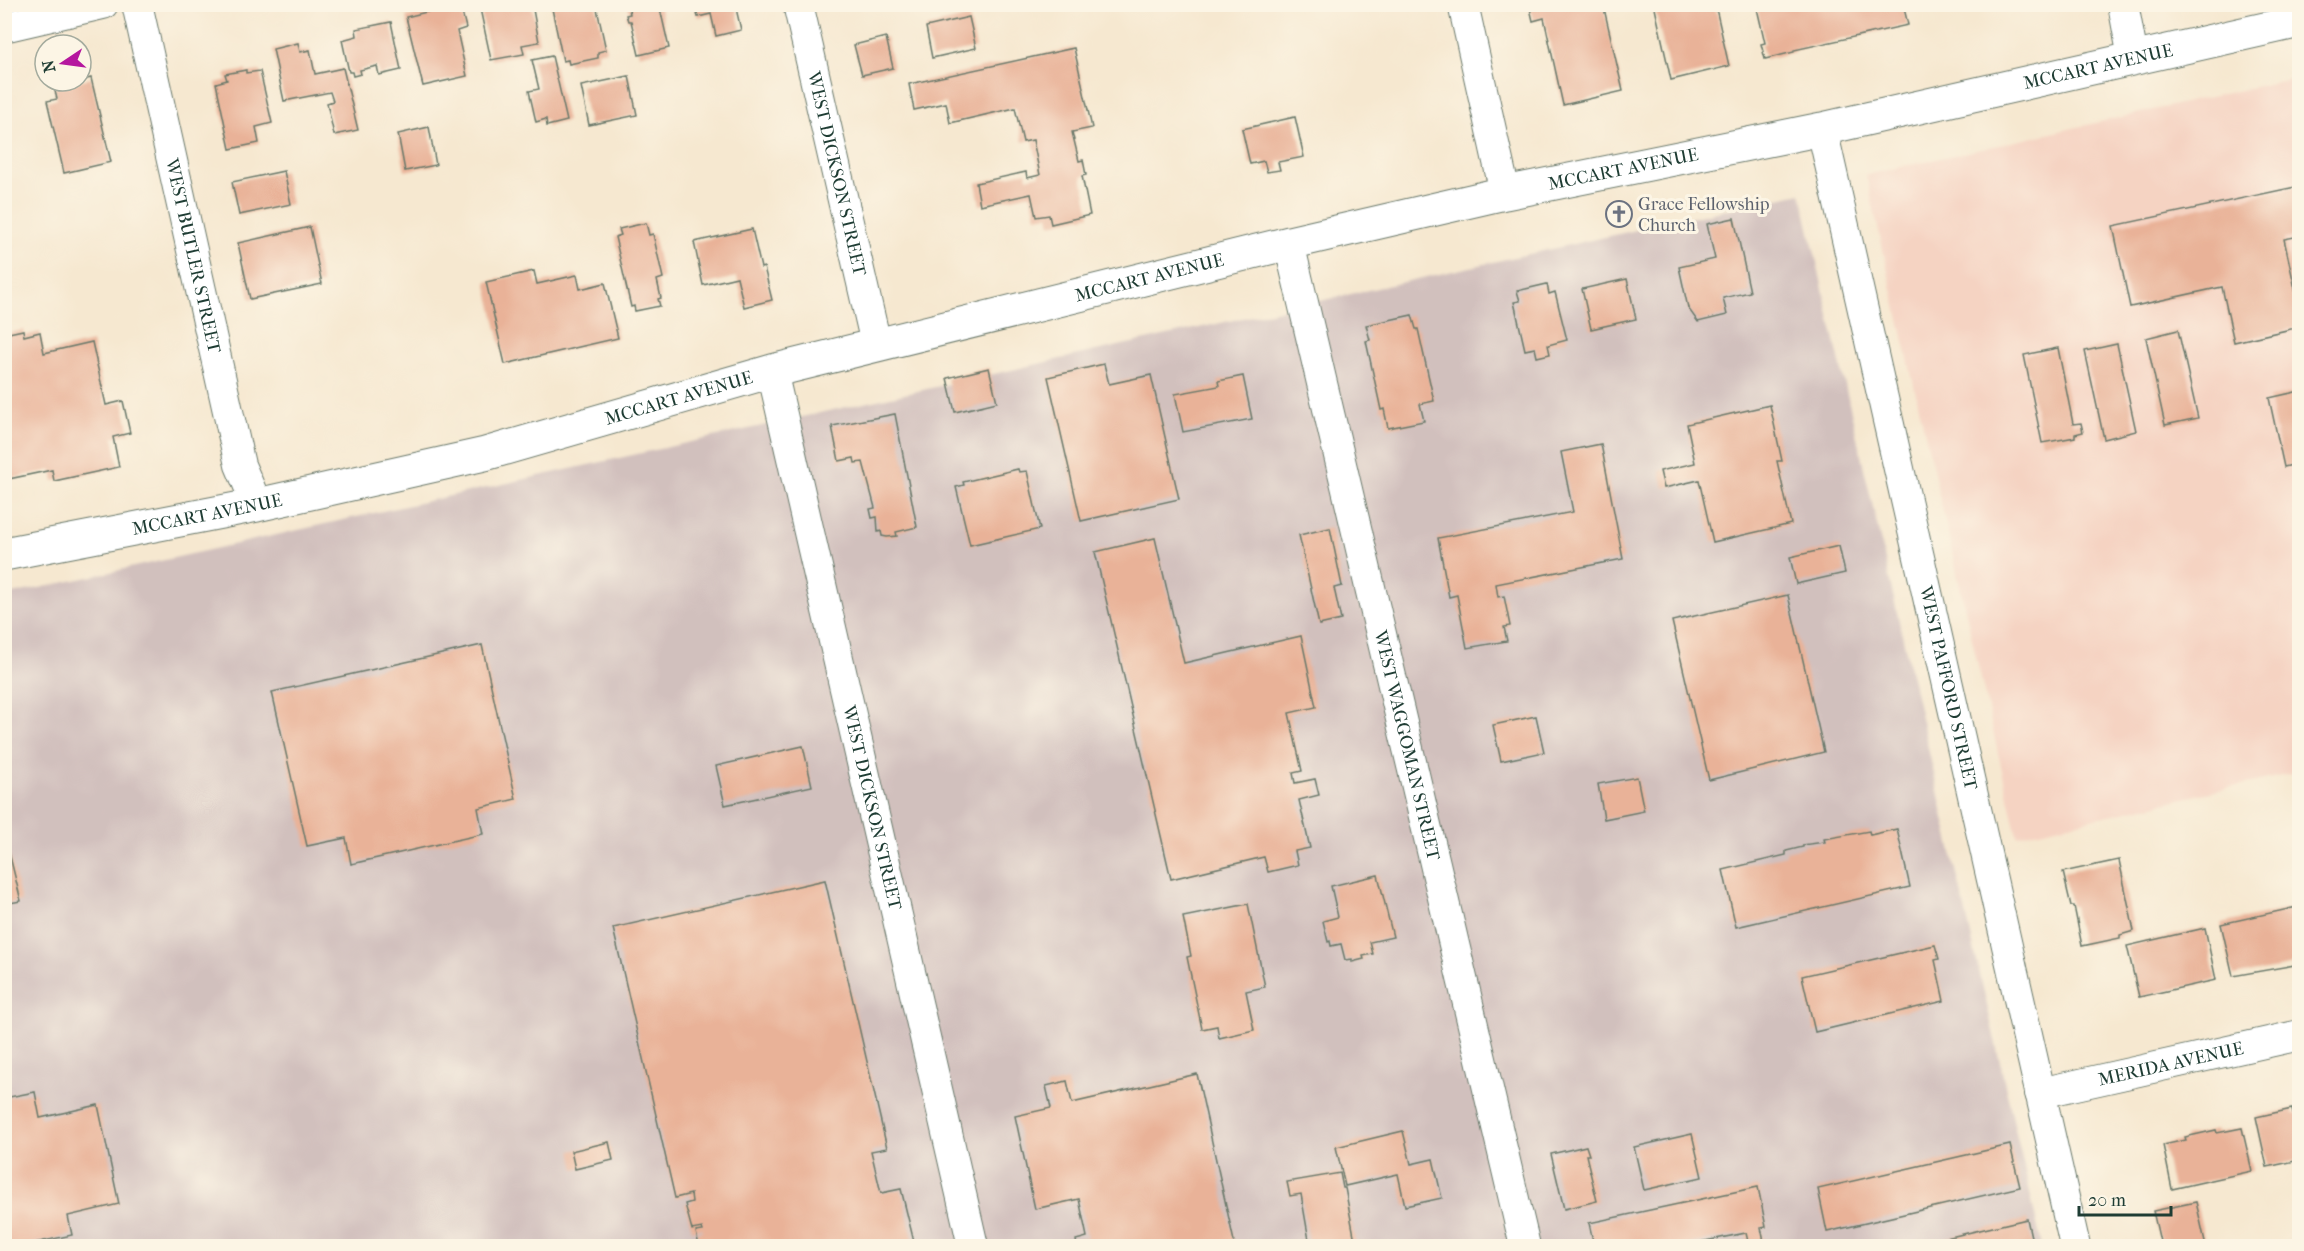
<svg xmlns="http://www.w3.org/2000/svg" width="2304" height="1251" font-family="'IM FELL French Canon',serif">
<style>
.built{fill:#f5d3c2}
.industrial{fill:#d1c0bd}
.building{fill:#e9b298}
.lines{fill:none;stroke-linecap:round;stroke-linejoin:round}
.minor-casing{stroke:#6a796b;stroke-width:32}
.secondary-casing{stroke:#6a796b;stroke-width:35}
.minor{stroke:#fff;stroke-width:30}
.secondary{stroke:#fff;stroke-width:33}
.labels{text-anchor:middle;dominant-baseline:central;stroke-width:6;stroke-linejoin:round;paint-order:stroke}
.street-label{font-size:18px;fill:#1f3d34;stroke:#fcf5e5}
.worship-label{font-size:18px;fill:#5b616d;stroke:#fcf5e5;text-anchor:start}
</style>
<rect width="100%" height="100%" fill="#fcf5e5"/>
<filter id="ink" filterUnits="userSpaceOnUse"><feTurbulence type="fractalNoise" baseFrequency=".0167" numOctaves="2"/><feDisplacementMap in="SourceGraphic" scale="12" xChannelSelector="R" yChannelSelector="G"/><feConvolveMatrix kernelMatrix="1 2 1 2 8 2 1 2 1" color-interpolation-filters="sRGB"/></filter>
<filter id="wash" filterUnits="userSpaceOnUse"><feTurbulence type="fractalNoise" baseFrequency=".008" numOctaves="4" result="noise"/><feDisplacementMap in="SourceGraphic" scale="24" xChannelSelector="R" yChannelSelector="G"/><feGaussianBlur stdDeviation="1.35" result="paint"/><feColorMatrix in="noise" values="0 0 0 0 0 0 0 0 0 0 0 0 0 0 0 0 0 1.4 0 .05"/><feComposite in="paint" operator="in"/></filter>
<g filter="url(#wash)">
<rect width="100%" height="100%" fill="#f6e8d0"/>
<path class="built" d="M2299 77V772L2017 836 1866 175Z"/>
<path class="industrial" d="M1801 193 2042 1246H5L4 596Z"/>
<g id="blocks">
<g class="building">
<path d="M459 4H460L466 28 457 31 467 76 423 86 406 17Z"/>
<path d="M479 4H532L539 42 522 45 524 54 491 60Z"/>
<path d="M551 4H596L606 50 598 52V58L569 64 568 60 563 61Z"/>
<path d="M628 4H659L669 48 639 55 631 21H628L626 15 630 14Z"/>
<path d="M694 4H735L741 30 716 36 711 14 698 17Z"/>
<path d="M1529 4H1603L1623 91 1563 105 1544 18 1533 21Z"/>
<path d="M1654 4H1715L1729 66 1671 80Z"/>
<path d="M1756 4H1903L1908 25 1794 50V52L1765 59 1761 44 1765 43Z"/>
<path d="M1944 4H1974L1975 5 1946 12Z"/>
<path d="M969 17 976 48 932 58 926 27Z"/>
<path d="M391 22 401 70 379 75 377 66 360 70 361 74 353 76 352 72H349L342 40 357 36 356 29Z"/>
<path d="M886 37 893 68 862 75 854 45Z"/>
<path d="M298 43 300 52 310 50 315 74 343 68 358 130 334 135 327 103 333 101 330 92 284 101 273 49Z"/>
<path d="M1074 48 1092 128 1072 132 1079 161 1083 160 1086 175 1082 176 1090 215 1051 224 1049 215 1036 217 1031 194 980 205 976 183 1026 172 1027 178 1040 175 1033 140 1023 142 1015 108 950 123 946 103 914 110 909 84Z"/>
<path d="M552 56 567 121 547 126 546 119 536 122 529 91 539 89 532 60Z"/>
<path d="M246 70V73L260 71 272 123 256 127 259 143 230 149 216 83 227 80 225 74Z"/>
<path d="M629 76 637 115 589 125 581 86Z"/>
<path d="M91 78 111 162 64 173 47 101 57 99 54 87Z"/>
<path d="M1295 117 1304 157 1278 162 1280 170 1267 172 1264 161 1250 164 1242 129Z"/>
<path d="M429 127 436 165 405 171 398 134Z"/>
<path d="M4 165 10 185 4 186Z"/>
<path d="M284 171 291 204 239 215 232 182Z"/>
<path d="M2300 186V236L2284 239 2300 311V327L2234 342 2222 287 2130 307 2113 226Z"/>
<path d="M1734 218 1750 292 1723 298 1727 315 1698 322 1688 308 1679 267 1715 259 1707 224Z"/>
<path d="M646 223 649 235 653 234 663 278 657 280 661 298 658 299 660 306 635 311 634 306 631 307 615 237 621 235 619 229Z"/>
<path d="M310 227 322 284 250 299 238 243Z"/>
<path d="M752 229 761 268 764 267 772 300 744 307 737 277 703 285 694 242Z"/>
<path d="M534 271 537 284 577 275 580 289 605 283 618 338 505 364 486 282Z"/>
<path d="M1627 279 1636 319 1591 329 1582 289Z"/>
<path d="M1547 284 1549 294 1555 292 1567 340 1548 345 1550 354 1537 357 1535 348 1525 350 1514 302 1520 301 1517 291Z"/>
<path d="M1412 315 1416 329H1418L1434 401 1420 404 1424 421 1388 428 1384 409 1381 410 1366 341 1370 340 1366 325Z"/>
<path d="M23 330 24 336 40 332 44 353 92 342 106 405 123 401 130 433 113 437 119 467 54 481 52 470 4 480V334Z"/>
<path d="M2178 330 2198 418 2165 425 2146 338Z"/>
<path d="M2117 344 2136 431 2104 439 2085 351Z"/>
<path d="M2058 348 2073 424 2081 423 2083 432 2075 434V437L2042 443 2024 355Z"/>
<path d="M1104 364 1109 384 1151 375 1179 499 1081 521 1048 377Z"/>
<path d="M989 368 997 402 955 412 947 378Z"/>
<path d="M1243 376 1252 419 1183 432 1175 394 1219 386 1218 381Z"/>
<path d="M2300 391V463L2284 467 2269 398Z"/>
<path d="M1770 405 1782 461H1777L1791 524 1713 542 1699 480 1664 488 1660 471 1695 463 1687 424Z"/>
<path d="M895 414 917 527 896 532 897 536 887 537 882 536 881 531 878 532 877 517 872 518 870 509 875 508 863 462 855 463 854 458 839 461 832 426Z"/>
<path d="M1601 444 1623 559 1496 584 1498 597 1504 596 1510 626 1504 627 1507 641 1467 648 1457 595 1449 597 1438 538 1573 512 1561 452Z"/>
<path d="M1018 469 1019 472 1027 471 1040 529 970 545 956 487 964 485 963 482Z"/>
<path d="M1330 528 1342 586 1334 588 1341 620 1319 625 1299 535Z"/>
<path d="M1155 538 1184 663 1301 636 1316 707 1289 713 1302 771 1293 773 1295 783 1315 779 1319 795 1299 800 1310 848 1295 851 1298 865 1268 872 1264 857 1171 879 1095 552Z"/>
<path d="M1839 546 1845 573 1796 584 1790 557Z"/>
<path d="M1788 595 1824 752 1709 780 1672 621Z"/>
<path d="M482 645 516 799 478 808 483 834 351 864 346 838 307 846 272 692Z"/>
<path d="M1536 716 1544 752 1501 761 1493 725Z"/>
<path d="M803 746 812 786 725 805 716 766Z"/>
<path d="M1637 777 1644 811 1604 819 1598 784Z"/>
<path d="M1897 829 1910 887 1736 927 1723 870 1786 855V851L1803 847V845L1825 842 1824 839 1869 831 1870 835Z"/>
<path d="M4 832 21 901 4 904Z"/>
<path d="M2119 860 2134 931 2120 935V938L2082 946 2074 906H2071L2063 872Z"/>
<path d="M1378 875 1393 937 1370 942 1373 954 1363 956 1364 959 1352 962V959L1345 960 1341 944 1331 946 1330 941 1328 942 1323 921 1338 917 1331 886Z"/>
<path d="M825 880 887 1148 871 1151 881 1193 901 1189 915 1246H699L696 1232 703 1231 702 1228 692 1230 685 1204 692 1202 691 1194 675 1198 613 928Z"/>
<path d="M1248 904 1265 987 1246 991 1254 1030 1219 1038 1217 1026 1202 1029 1187 957 1191 956 1183 917Z"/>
<path d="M2297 907 2300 918V964L2233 976 2221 924Z"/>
<path d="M2205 928 2216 980 2139 997 2127 946Z"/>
<path d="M1935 945 1939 959 1935 960 1944 1001 1815 1032 1802 976Z"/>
<path d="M1197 1074 1235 1246H1077L1076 1240 1087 1237 1079 1199 1035 1209 1015 1116 1051 1108 1046 1086 1067 1081 1072 1103Z"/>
<path d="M35 1092 40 1118 98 1105 119 1204 68 1216 72 1235 21 1246H4V1098Z"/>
<path d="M2292 1109 2293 1114 2300 1113V1160L2267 1167 2256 1117Z"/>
<path d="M2242 1128 2252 1171 2172 1189 2163 1145 2186 1140 2185 1137 2216 1130 2217 1133Z"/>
<path d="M1403 1131 1411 1164 1433 1159 1442 1198 1405 1206 1398 1174 1345 1186 1336 1147Z"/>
<path d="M1692 1134 1702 1177 1644 1190 1634 1147Z"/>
<path d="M609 1142 613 1160 575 1169 571 1151Z"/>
<path d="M2010 1145 2020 1187 1827 1232 1818 1189Z"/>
<path d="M1586 1146 1589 1155H1586L1597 1201 1564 1209 1551 1154Z"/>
<path d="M1340 1173 1343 1188H1345L1356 1246H1310L1301 1194 1290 1196 1287 1182Z"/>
<path d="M1758 1187 1766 1227 1761 1228 1765 1246H1749L1746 1233 1680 1246H1594L1589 1223Z"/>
<path d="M2196 1202 2206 1246H2161L2153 1211Z"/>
<path d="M2027 1219 2033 1246H1912Z"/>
</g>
</g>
</g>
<g filter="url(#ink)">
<use href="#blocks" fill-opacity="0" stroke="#6a796b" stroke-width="1.5"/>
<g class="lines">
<defs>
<g id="minor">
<path id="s1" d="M137 4 240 465 257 505"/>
<path id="s2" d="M798 4 876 344"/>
<path d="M1463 4 1505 193"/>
<path d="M2123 4 2133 58"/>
<path d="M4 27 103 4"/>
<path id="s3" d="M1822 129 2075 1246"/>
<path id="s4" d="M1289 243 1525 1246"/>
<path id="s5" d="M772 371 973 1246"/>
<path id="s6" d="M2040 1093 2300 1035"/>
</g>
<g id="secondary">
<path id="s7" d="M4 554 257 505 485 454 772 371 1289 243 1505 193 1822 129 2300 21"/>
</g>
</defs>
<use href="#minor" class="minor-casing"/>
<use href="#secondary" class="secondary-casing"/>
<use href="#minor" class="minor"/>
<use href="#secondary" class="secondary"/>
</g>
</g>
<defs>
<symbol id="church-ring" viewBox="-11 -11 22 22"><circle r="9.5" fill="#fcf5e5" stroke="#6b7280" stroke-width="1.5"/><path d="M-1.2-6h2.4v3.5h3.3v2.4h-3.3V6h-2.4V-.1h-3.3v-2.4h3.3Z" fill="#6b7280"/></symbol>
</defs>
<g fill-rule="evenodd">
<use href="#church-ring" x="1604" y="199" width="30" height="30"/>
</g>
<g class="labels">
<g class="street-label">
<text stroke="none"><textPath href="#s7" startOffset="2151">MCCART AVENUE</textPath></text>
<text stroke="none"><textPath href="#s7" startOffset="1665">MCCART AVENUE</textPath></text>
<text stroke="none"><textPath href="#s2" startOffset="174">WEST DICKSON STREET</textPath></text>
<text stroke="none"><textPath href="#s1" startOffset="258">WEST BUTLER STREET</textPath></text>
<text stroke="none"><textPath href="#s7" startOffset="1179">MCCART AVENUE</textPath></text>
<text stroke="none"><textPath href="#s7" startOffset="693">MCCART AVENUE</textPath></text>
<text stroke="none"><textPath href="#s7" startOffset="207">MCCART AVENUE</textPath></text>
<text stroke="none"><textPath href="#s3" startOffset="573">WEST PAFFORD STREET</textPath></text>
<text stroke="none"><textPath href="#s4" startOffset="516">WEST WAGGOMAN STREET</textPath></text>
<text stroke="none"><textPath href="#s5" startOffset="448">WEST DICKSON STREET</textPath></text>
<text stroke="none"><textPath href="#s6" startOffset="134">MERIDA AVENUE</textPath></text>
</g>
<g class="worship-label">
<text x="1638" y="204">Grace Fellowship<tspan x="1638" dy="21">Church</tspan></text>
</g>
</g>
<rect width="2304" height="1251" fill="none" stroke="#fcf5e5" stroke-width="24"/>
<g transform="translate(63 63) rotate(257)"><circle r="28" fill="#fcf5e5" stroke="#a4ab9e" stroke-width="1.5"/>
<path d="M0-4.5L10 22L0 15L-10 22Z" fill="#b5179e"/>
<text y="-9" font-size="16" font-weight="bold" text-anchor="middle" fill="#1f3d34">N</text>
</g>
<path d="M2079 1206v9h92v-9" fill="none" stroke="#1f3d34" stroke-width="3"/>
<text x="2088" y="1206" font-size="18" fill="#1f3d34" stroke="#fcf5e5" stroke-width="4.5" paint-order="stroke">20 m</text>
</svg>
